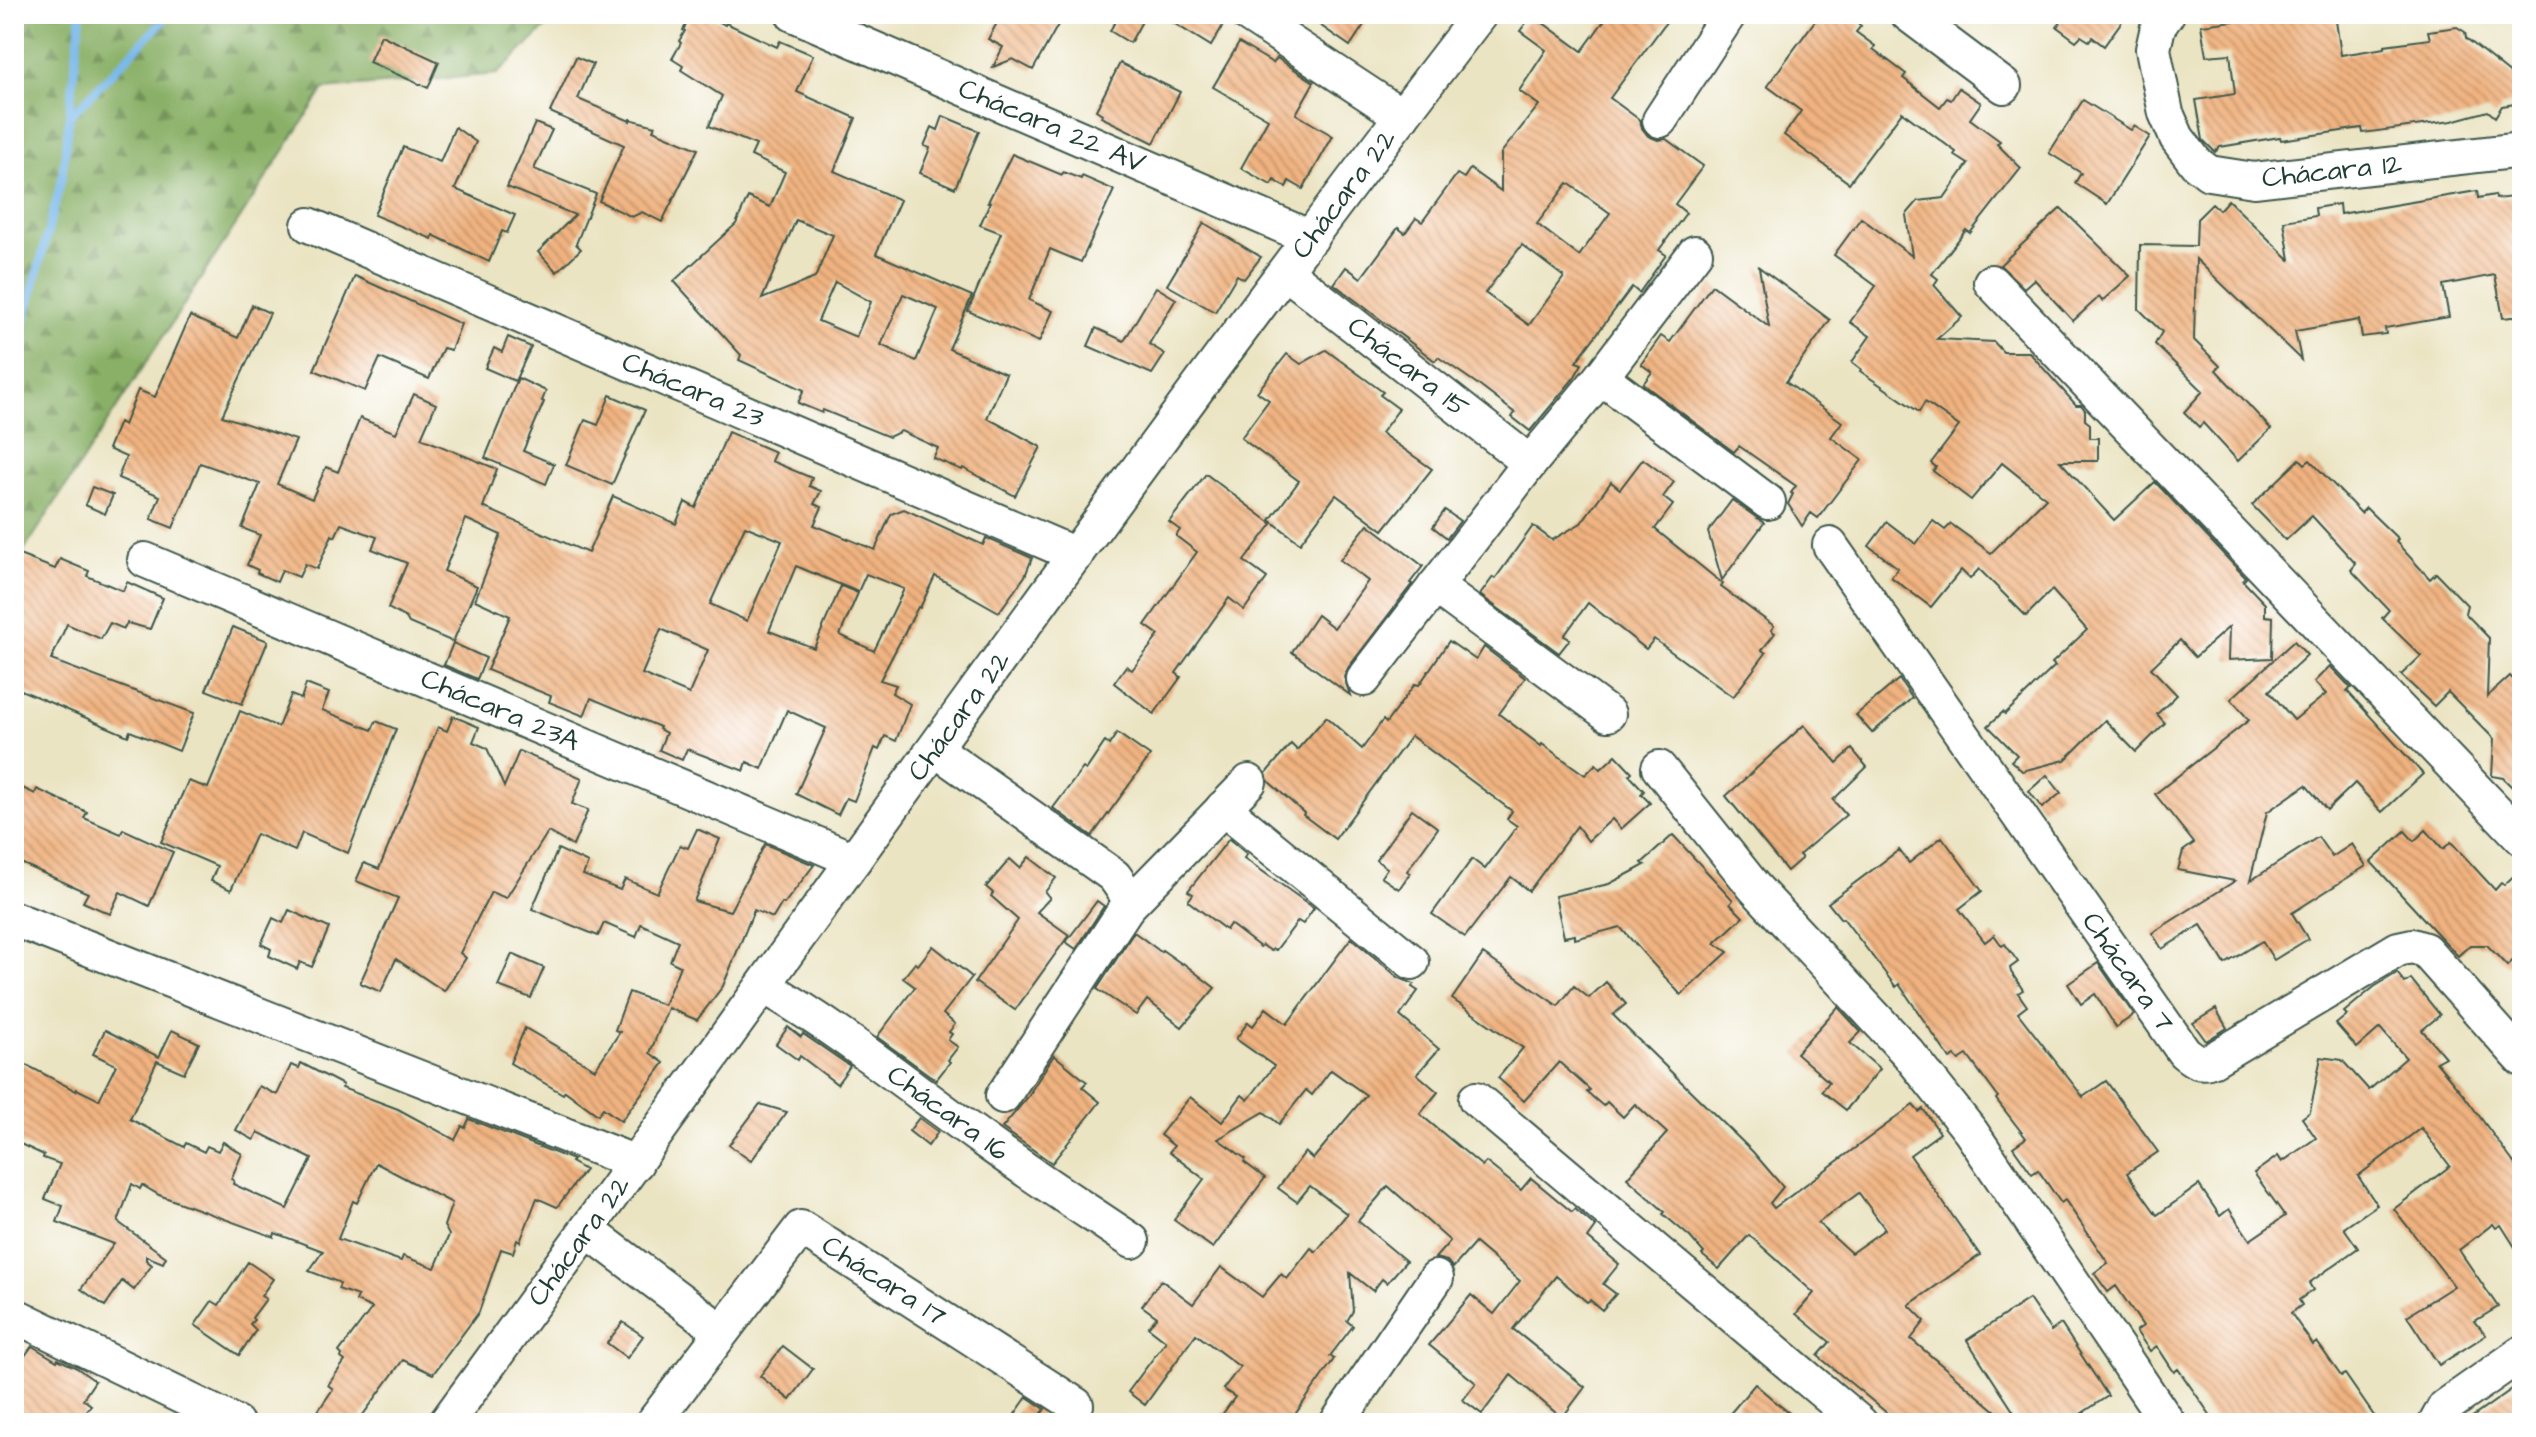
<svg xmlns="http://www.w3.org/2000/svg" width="2536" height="1437" font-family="'Architects Daughter',sans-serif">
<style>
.forest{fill:url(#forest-firs);stroke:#54764d;stroke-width:2}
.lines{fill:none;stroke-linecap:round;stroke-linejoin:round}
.stream{stroke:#77b7eb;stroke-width:8}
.building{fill:url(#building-back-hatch);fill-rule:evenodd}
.minor-casing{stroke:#3e5649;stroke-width:38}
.minor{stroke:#fff;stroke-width:34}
.labels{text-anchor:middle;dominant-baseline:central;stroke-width:8;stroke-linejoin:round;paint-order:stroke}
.street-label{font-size:28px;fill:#1f3d34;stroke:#fff}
</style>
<defs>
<pattern id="forest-firs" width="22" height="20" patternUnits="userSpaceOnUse" patternTransform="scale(2)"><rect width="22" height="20" fill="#89b066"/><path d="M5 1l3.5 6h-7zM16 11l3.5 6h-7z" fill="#6f9055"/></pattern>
<pattern id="building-back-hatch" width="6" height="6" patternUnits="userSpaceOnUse" patternTransform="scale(2)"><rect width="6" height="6" fill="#f1b380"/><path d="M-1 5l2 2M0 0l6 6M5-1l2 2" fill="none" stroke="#c3936a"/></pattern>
</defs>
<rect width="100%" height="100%" fill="#fff"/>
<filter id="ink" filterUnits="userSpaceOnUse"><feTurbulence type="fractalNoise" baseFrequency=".0125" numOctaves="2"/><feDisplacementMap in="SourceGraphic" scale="16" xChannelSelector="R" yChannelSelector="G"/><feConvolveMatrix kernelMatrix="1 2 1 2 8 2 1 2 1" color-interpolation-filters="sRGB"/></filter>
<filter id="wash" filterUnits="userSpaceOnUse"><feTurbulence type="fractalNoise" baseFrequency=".006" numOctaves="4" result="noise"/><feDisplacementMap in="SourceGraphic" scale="32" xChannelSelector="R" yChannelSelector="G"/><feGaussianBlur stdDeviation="1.8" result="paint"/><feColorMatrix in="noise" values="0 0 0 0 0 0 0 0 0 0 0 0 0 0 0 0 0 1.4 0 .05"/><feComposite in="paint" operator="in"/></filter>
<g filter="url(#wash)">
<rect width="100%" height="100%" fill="#ebe4c3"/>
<path class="forest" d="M14 14H560L497 74 324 89 14 566Z"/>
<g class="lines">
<g class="stream">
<path d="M70 116 170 14"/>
<path d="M14 362 62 178 81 14"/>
</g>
</g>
<g id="blocks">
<g class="building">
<path d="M693 14H706L725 25 726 23 777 47 780 41 813 55 797 92 856 118 834 171 900 200 876 254 972 296 949 349 1006 374 987 418 1041 447 1015 496 963 468 962 470 933 458 938 448 901 431 889 437 823 410 822 413 798 403 804 390 739 360 741 355 674 281 736 224 748 197 770 207 785 172 751 156 756 145 709 126 722 96 681 70 683 66 672 59 681 43 679 41 685 31 683 30ZM796 220 833 235 815 278 762 299ZM835 282 871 302 856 337 818 321ZM903 294 938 309 916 361 881 345Z"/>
<path d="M1002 14H1064L1033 70 1013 59 993 67 1003 47 988 39Z"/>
<path d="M1119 14H1146L1130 43 1110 31Z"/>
<path d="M1159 14H1227L1228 17 1211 46Z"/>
<path d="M1304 14H1371L1350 46Z"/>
<path d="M1609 14H1672L1610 98 1640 120 1642 128 1648 136 1658 140 1666 139 1703 166 1675 204 1686 213 1659 250 1666 255 1639 293 1632 287 1576 362 1582 364 1574 378 1530 431 1512 417 1515 413 1476 383 1438 357 1435 361 1334 284 1346 267 1361 278 1398 228 1405 233 1416 218 1422 222 1457 174 1464 178 1470 169 1501 191V153L1539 105 1519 91 1546 50 1520 31 1532 15 1582 51ZM1568 183 1610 213 1579 256 1537 224ZM1522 245 1564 277 1529 325 1485 293Z"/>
<path d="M1820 14H1846L1861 26 1856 32 1875 46 1873 49 1906 74 1903 78 1940 107 1947 98 1951 100 1959 88 1981 103 1970 119 2000 141 1997 144 2021 168 1970 233 1966 230 1932 274 1938 279 1934 285 1962 317 1937 339 1994 342 2003 352H2029L2076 405H2081L2085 410V420L2090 424V438H2098V461H2060L2114 520 2155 482 2246 578 2243 581 2265 604V616L2273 617 2272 658 2228 660 2229 627 2195 657 2180 640 2151 668 2177 695 2157 714 2165 723 2136 752 2105 720 2065 760 2022 771 2011 761 2017 755 1988 726 2003 712 2005 714 2055 666 2052 663 2087 630 2052 590 2026 616 1979 569 1970 579 1961 570 1931 607 1891 577 1898 568 1869 546 1887 522 1916 544 1933 521 1945 530 1951 524 1991 553 2046 498 2002 463 1971 500 1933 471 1936 467 1931 463 1959 426 1925 402 1919 412 1860 371 1861 369 1852 362 1870 336 1850 322 1876 286 1834 255 1861 218 1912 256 1906 215 1918 201 1944 198 1968 164 1954 155 1956 152 1902 112 1849 183 1784 135 1801 111 1767 86Z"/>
<path d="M2051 14H2127L2104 46 2092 37 2089 41 2081 36 2076 41 2057 27 2061 21Z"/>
<path d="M2289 14H2335L2341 55 2385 48V45L2430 39 2428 31 2457 27 2465 32 2466 38 2522 83V103L2502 106 2495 117 2488 111 2452 121 2363 133 2362 128 2281 140 2280 137 2220 147 2215 152 2203 140 2196 100 2235 94 2230 54 2206 56 2201 25Z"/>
<path d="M381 35 439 62 428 88 369 62Z"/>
<path d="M1239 43 1273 63 1277 58 1314 82 1296 114 1333 136 1303 189 1289 181 1286 187 1274 180 1271 185 1241 168 1268 119 1213 87Z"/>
<path d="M576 57 593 64 578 99 630 121V119L655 126 653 130 698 149 662 222 642 212 632 217 599 201 624 145 550 112Z"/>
<path d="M1120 63 1180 92 1154 143 1101 117 1102 114 1096 110Z"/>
<path d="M2083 100 2131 130 2134 126 2150 136 2107 204 2075 183 2081 173 2049 153Z"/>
<path d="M943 116 979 131 955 188 920 173 930 148 924 146 932 127 938 130Z"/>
<path d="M535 123 552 130 534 169 596 194 576 244 581 249 557 272 538 252 575 215 507 187Z"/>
<path d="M455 127 476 142 455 189 515 215 507 233 502 231 489 262 433 235 432 239 374 215 403 147 440 162Z"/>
<path d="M1012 154 1062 175 1063 172 1081 179 1082 176 1114 190 1081 262 1050 249 1029 300 1053 311 1039 342 968 311 1001 233 980 225 990 202H988Z"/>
<path d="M2477 191 2478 198 2495 195 2496 199 2522 196V316L2503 318 2495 275 2443 285 2449 317 2385 328 2386 334 2362 337 2359 320 2295 331 2301 360 2196 259 2194 340 2220 366 2216 370 2271 429 2238 461 2203 423 2199 427 2184 412 2203 391 2155 344 2162 332 2139 309 2140 245 2196 246 2197 219 2212 204 2219 210 2228 200 2290 260 2284 221 2316 216 2315 208 2339 204 2340 214Z"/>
<path d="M2061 208 2130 276 2102 301 2099 297 2073 321 2034 279 2024 288 2000 265Z"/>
<path d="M1204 223 1261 257 1244 279 1237 275 1215 312 1167 285Z"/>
<path d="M1759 267 1830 320 1786 382 1842 422 1831 437 1862 460 1818 518 1811 513 1802 526 1788 504 1793 494 1791 493 1796 486 1739 446 1734 452 1643 384 1652 372 1641 364 1661 336 1670 342 1712 285 1769 327Z"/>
<path d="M355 276 461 324 451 350 443 348 429 379 380 358 365 391 314 370Z"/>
<path d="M1156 287 1176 299 1149 344 1165 354 1152 374 1088 346 1096 328 1124 341Z"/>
<path d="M252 305 270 313 222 416 296 440 277 484 312 499 326 467 338 472 360 418 396 433 414 394 436 404 421 438 497 469 483 507 588 553 613 496 676 524 685 502 696 508 728 432 775 452 771 461 812 478 809 486 821 491 814 504 822 507 814 525 875 550 891 514 904 509 983 545 986 538 1032 558 1025 576 999 612 935 576 920 608 918 607 880 680 896 685 892 693 910 704 896 741 885 736 879 750 875 748 854 801 846 798 838 815 796 794 826 728 787 710 762 769 747 762 744 771 687 749 682 760 659 750 666 733 659 729 660 727 591 698 584 716 549 702 551 696 487 670 510 616 475 600 501 535 466 519 444 571 477 586 453 642 409 623 406 618 388 608 407 563 372 549 377 537 341 524 335 537 332 535 317 569 305 564 299 577 282 570 277 582 257 573 258 570 247 565 260 535 242 528 260 484 200 463 173 528 151 519 160 496 118 478 126 457 108 449 119 422 124 425 138 390 155 397 190 316 238 338ZM745 526 782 541 747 621 710 604ZM796 566 858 592 866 574 904 589 874 651 840 635 858 593 841 586 814 648 769 631ZM661 629 708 650 689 694 642 674Z"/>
<path d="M508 337 531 347 515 381 485 368 494 348 502 352Z"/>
<path d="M1326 350 1383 392 1380 395 1399 409 1381 433 1432 469 1383 530 1336 495 1300 543 1270 520 1299 481 1241 438 1269 400 1257 392 1287 354 1301 364Z"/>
<path d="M518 378 546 391 542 401 544 402 523 451 554 464 546 484 485 458Z"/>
<path d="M610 395 645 410 612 485 566 465 585 420 598 425Z"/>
<path d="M1643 459 1674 482 1663 497 1673 505 1655 529 1723 584 1721 587 1774 626 1771 630 1775 633 1762 650 1766 653 1733 697 1654 639 1646 649 1588 603 1564 636 1570 639 1559 653 1480 595 1493 577 1495 579 1533 526 1552 540 1581 523 1611 482 1620 489Z"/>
<path d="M2300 459 2305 464 2310 460 2361 513 2366 508 2398 539 2396 542 2430 579 2436 573 2467 605 2465 613 2489 638 2487 697 2510 676 2522 689V797L2503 778 2492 776 2494 739 2448 692 2434 706 2401 675 2421 656 2382 618 2389 610 2351 570 2356 564 2312 516 2286 540 2252 505Z"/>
<path d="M1206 474 1272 524 1244 561 1267 578 1244 610 1229 598 1176 673 1181 677 1154 714 1114 683 1126 666 1132 670 1159 635 1145 625 1197 552 1176 536 1180 530 1169 522Z"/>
<path d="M92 487 113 495 105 514 85 505Z"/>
<path d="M1732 500 1764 523 1722 580 1708 532Z"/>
<path d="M1445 510 1460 521 1447 538 1433 527Z"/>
<path d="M1368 524 1423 566 1410 583 1412 584 1348 668 1344 677 1350 695 1292 652 1317 615 1334 628 1368 581 1340 560Z"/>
<path d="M14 553 55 569 60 559 89 571 87 576 123 591 127 582 163 598 150 629 127 623 124 629 110 623 101 639 67 624 51 660 194 713 179 751 130 731 128 736 14 687Z"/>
<path d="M233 627 268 641 242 704 206 690Z"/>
<path d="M1449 641 1476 660 1484 647 1525 678 1499 714 1541 746 1542 744 1585 775 1596 764 1601 769 1616 755 1632 772 1629 775 1644 791 1641 794 1650 803 1621 829 1612 819 1588 841 1577 826 1529 891 1511 877 1465 937 1432 914 1472 859 1485 869 1517 826 1507 819 1512 811 1411 736 1335 839 1303 815 1304 813 1268 781 1266 773 1291 744 1297 750 1326 717 1362 749 1383 720 1386 723 1415 684 1419 685Z"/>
<path d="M2294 641 2307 655 2269 691 2294 720 2326 694 2314 682 2330 666 2351 688 2347 691 2423 774 2382 812 2355 783 2327 810 2306 785 2267 812 2250 881 2318 837 2332 857 2352 844 2366 866 2292 913 2308 939 2274 960 2262 941 2225 964 2201 925 2162 949 2152 933 2235 881 2178 870 2183 851 2194 843 2155 794 2249 720 2231 699Z"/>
<path d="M453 643 486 658 477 679 444 665Z"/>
<path d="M1899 679 1912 698 1872 733 1856 715Z"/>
<path d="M306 684 329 693 322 710 372 730 376 721 396 729 348 853 302 833 295 851 256 834 231 890 211 881 217 866 161 842 188 781 208 788 240 711 278 727 291 695 301 699Z"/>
<path d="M453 716 479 727 473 742 487 748 504 787 519 751 582 778 572 804 588 810 573 846 548 832 506 898 491 892 460 953 466 958 444 991 396 959 381 992 360 983 398 898 356 881 364 863 379 869 438 727 447 731Z"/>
<path d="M1804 725 1837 763 1852 749 1867 767 1833 800 1846 815 1799 855 1802 858 1787 871 1726 796Z"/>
<path d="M1117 733 1150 756 1092 836 1053 808 1083 768 1086 770 1105 742 1109 745Z"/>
<path d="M2047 775 2061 793 2042 808 2029 791Z"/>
<path d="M14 784 35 794 37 789 87 812 84 818 121 834 123 829 173 852 149 906 120 892 110 914 83 902 88 893 14 860Z"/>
<path d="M1412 809 1438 828 1407 871 1410 873 1399 889 1381 877 1387 868 1376 860Z"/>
<path d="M697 829 720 839 694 901 730 911 765 844 814 865 784 904 782 903 773 918 754 910 723 986 697 1020 668 1008 650 1053 664 1063 621 1121 603 1108 598 1115 565 1091 563 1094 510 1063 525 1028 595 1069 620 1032 615 1030 629 992 664 1005 680 966 670 961 678 941 641 924 636 937 604 923 598 936 532 909 558 849 588 863 583 875 620 890 625 879 657 893 680 845 688 848Z"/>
<path d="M2426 830 2443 849 2451 842 2495 890 2501 883 2504 885 2522 868V952L2507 966 2487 945H2470L2458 956 2371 862 2405 831 2414 841Z"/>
<path d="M1673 835 1733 900 1730 904 1743 917 1715 943 1728 952 1681 995 1620 927 1575 939V935L1564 937 1555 896 1609 884 1632 872 1645 865 1642 863Z"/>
<path d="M1942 837 1982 891 1959 909 1985 942 1994 935 2002 946 2005 944 2018 962 2010 968 2011 972 2023 990 2018 993 2027 1006 2018 1013 2083 1097 2106 1081 2158 1152 2127 1173 2157 1215 2199 1185 2220 1216 2229 1209 2250 1240 2285 1216 2254 1173 2278 1156 2282 1162 2316 1138 2302 1118 2310 1112 2321 1057 2342 1060 2369 1090 2406 1058 2380 1028 2357 1048 2336 1024 2347 1015 2344 1012 2374 987 2397 973 2405 983 2411 979 2440 1015 2422 1030 2445 1057 2436 1062 2463 1094 2522 1174V1258L2501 1225 2496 1228 2493 1224 2459 1250 2498 1307 2475 1321 2486 1335 2439 1365 2407 1316 2454 1286 2394 1209 2450 1166 2421 1128 2358 1176 2377 1205 2344 1228 2358 1248 2309 1283 2313 1290 2299 1300 2302 1305 2291 1313 2313 1345 2317 1342 2341 1376 2345 1374 2379 1423H2216L2178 1369 2174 1372 2157 1346 2150 1351 2136 1331 2143 1326 2116 1286 2108 1292 2094 1273 2108 1263 2065 1200 2061 1203 2038 1170 2032 1174 2013 1147 2026 1138 1996 1099 1998 1097 1967 1055 1959 1060 1955 1056 1950 1059 1899 984 1896 987 1843 918 1841 919 1828 903 1899 850 1909 863Z"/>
<path d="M1229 839 1247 854 1244 858 1314 908 1303 924 1298 921 1276 950 1273 949 1271 951 1262 945 1260 947 1230 924 1226 930 1188 901 1193 894 1188 891Z"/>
<path d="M1029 857 1056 878 1045 892 1050 898 1037 912 1069 935 1015 1010 975 982 1018 920 991 896 993 893 986 887 1010 859 1020 868Z"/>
<path d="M1097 901 1104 906 1076 949 1066 942Z"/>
<path d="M289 910 329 928 312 967 300 962 297 969 269 956 271 949 261 944 273 918 283 923Z"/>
<path d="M1134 932 1161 952 1162 950 1182 964 1183 963 1215 988 1182 1027 1147 1000 1136 1015 1097 989Z"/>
<path d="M1351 938 1399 978 1414 984 1412 987 1418 991 1400 1016 1439 1049 1417 1074 1438 1092 1420 1114 1482 1166 1486 1162 1521 1190 1531 1178 1572 1212 1575 1209 1596 1227 1588 1238 1619 1264 1603 1284 1616 1294 1602 1310 1590 1300 1587 1302 1556 1276 1513 1329 1585 1387 1562 1418 1511 1375 1482 1414 1463 1400 1476 1383 1429 1345 1471 1295 1494 1314 1520 1281 1475 1243 1453 1268 1447 1261 1435 1258 1450 1241 1388 1186 1358 1221 1406 1261 1387 1283 1382 1279 1373 1291 1350 1273 1353 1311 1347 1321 1353 1326 1330 1356 1334 1359 1289 1423H1216L1235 1397 1223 1389 1240 1367 1196 1334 1145 1405 1128 1392 1166 1341 1148 1327 1157 1317 1142 1306 1161 1280 1193 1304 1221 1267 1262 1297 1281 1274 1287 1279 1311 1248 1316 1252 1347 1214 1310 1186 1297 1202 1278 1188 1305 1152 1313 1159 1366 1095 1331 1070 1312 1095 1306 1090 1279 1124 1264 1112 1218 1139 1246 1159 1244 1162 1265 1178 1213 1248 1174 1220 1204 1179 1169 1152 1174 1146 1160 1135 1190 1097 1222 1122 1242 1095 1248 1100 1274 1066 1236 1039 1248 1022 1253 1026 1266 1008 1287 1024Z"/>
<path d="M933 946 972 977 943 1014 955 1024 949 1032 952 1034 948 1040 958 1047 948 1060 950 1062 936 1080 877 1037 915 987 903 978 915 963 918 965Z"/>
<path d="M512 954 544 968 531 998 498 986Z"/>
<path d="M1483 954 1558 1006 1574 986 1589 998 1606 982 1626 1004 1613 1015 1753 1152 1783 1187 1770 1203 1774 1208 1913 1105 1919 1112 1923 1109 1940 1133 1910 1155 1980 1255 1909 1305 1925 1321 1911 1339 2010 1423H1899L1818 1356 1830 1342 1796 1314 1814 1293 1749 1235 1719 1269 1702 1255 1704 1253 1690 1237 1663 1214 1665 1212 1627 1178 1667 1133 1635 1104 1623 1117 1607 1102 1603 1106 1587 1092 1590 1090 1559 1062 1524 1101 1498 1078 1523 1048 1452 999ZM1859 1193 1885 1229 1851 1253 1818 1223Z"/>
<path d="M2098 963 2134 1015 2116 1027 2095 994 2081 1004 2068 984Z"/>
<path d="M1838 1007 1861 1032 1850 1043 1880 1069 1846 1110 1822 1091 1829 1082 1796 1053Z"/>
<path d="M2216 1009 2227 1028 2206 1041 2193 1023Z"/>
<path d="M788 1027 801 1037 803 1034 850 1066 837 1084 800 1056 798 1060 776 1044Z"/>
<path d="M105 1030 159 1057 172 1030 199 1043 184 1073 157 1061 130 1119 184 1147 186 1143 204 1152 207 1146 218 1151 223 1142 242 1154 231 1179 234 1181 233 1184 287 1209 312 1159 258 1132 254 1140 236 1130 259 1086 277 1095 291 1065 299 1068 301 1063 343 1085 342 1088 398 1109 455 1140 462 1126 465 1128 469 1119 573 1160 571 1162 585 1170 557 1207 537 1198 520 1242 517 1240 513 1253 501 1249 479 1312 433 1374 403 1360 357 1423H334L318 1411 333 1389 328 1385 345 1361 341 1358 342 1355 339 1352 372 1308 356 1301 358 1296 338 1289 340 1284 338 1282 309 1271 323 1251 275 1233 274 1237 159 1195 142 1185 140 1189 132 1184 118 1222 166 1257 163 1263 146 1256V1260L152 1265 134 1290 122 1281 105 1306 81 1289 114 1244 57 1222 63 1206 45 1199 60 1164 43 1158 44 1155 14 1141V1118L21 1104 14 1101V1080L23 1063 76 1091 77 1089 99 1100 116 1065 93 1054ZM376 1163 452 1203 444 1226 449 1235 435 1268 403 1256 401 1261 338 1239 353 1201 357 1203Z"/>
<path d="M1054 1055 1087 1082 1082 1087 1100 1102 1052 1163 1002 1128 1032 1092 1031 1091Z"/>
<path d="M760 1104 787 1112 751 1161 729 1145Z"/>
<path d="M919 1118 938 1132 928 1146 909 1131Z"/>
<path d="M248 1262 273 1279 261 1296 266 1299 252 1318 254 1320 250 1324 256 1330 239 1355 195 1325 212 1301 219 1305Z"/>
<path d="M2029 1299 2051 1331 2061 1324 2108 1396 2067 1423H2021L1967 1340Z"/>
<path d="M623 1322 643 1336 627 1358 607 1343Z"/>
<path d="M32 1346 57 1361 58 1359 77 1368 95 1381 83 1399 91 1405 78 1423H14V1371Z"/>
<path d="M783 1346 813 1369 790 1400 760 1376Z"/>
<path d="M2522 1382V1423H2464Z"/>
<path d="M1755 1384 1778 1404 1802 1423H1722Z"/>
<path d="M1027 1397 1045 1409 1035 1423H1027L1015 1414Z"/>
</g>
</g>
</g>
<g filter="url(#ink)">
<use href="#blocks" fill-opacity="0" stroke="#3e5649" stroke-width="2"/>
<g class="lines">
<defs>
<g id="minor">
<path d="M793 14 1311 238"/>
<path d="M1247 14 1402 116"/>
<path d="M1908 14 2004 86"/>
<path d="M2167 14 2158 27 2153 49 2166 113 2177 138 2196 163 2209 173 2254 180 2522 150"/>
<path d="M1660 120 1729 14"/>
<path d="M309 225 1076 555"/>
<path d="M1286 272 1530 463 1601 377 1695 253"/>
<path d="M1991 282 2522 838"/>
<path d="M1601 377 1768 502"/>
<path d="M1830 545 2184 1052C2195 1061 2200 1065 2214 1059L2398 949 2412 946 2425 950 2522 1059"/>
<path d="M145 560 854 860"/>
<path d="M1435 586 1608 714"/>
<path d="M1364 679 1530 463"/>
<path d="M935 749 1114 876 1128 896 1127 907 1003 1096"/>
<path d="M1659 768 1754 887 1909 1054 1971 1132 2168 1423"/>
<path d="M1223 808 1412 962"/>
<path d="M1127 907 1249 782"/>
<path d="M14 919 636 1163"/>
<path d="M764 986C842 1031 912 1089 985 1141 1033 1176 1083 1208 1132 1241"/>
<path d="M1476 1099 1860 1423"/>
<path d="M587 1230 721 1331"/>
<path d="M14 1315 236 1423"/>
<path d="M446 1423C790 953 1124 475 1480 14"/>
<path d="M653 1423 801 1228 1076 1405"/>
<path d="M1337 1423 1436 1278"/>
<path d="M2436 1423 2445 1407 2522 1353"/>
</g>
</defs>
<use href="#minor" class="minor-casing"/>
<use href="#minor" class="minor"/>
</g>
</g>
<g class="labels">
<g class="street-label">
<text transform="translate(1052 126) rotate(23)">Chácara 22 AV</text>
<text transform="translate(2332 171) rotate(-6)">Chácara 12</text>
<text transform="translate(1344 194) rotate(-53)">Chácara 22</text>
<text transform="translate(1408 367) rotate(38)">Chácara 15</text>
<text transform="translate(693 390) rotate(23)">Chácara 23</text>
<text transform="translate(500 710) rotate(23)">Chácara 23A</text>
<text transform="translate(959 716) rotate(-54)">Chácara 22</text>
<text transform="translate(2128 972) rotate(55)">Chácara 7</text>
<text transform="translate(948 1113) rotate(36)">Chácara 16</text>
<text transform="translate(579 1241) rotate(-54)">Chácara 22</text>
<text transform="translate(884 1281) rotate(33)">Chácara 17</text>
</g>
</g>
<rect width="2536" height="1437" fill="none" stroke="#fff" stroke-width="48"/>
</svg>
